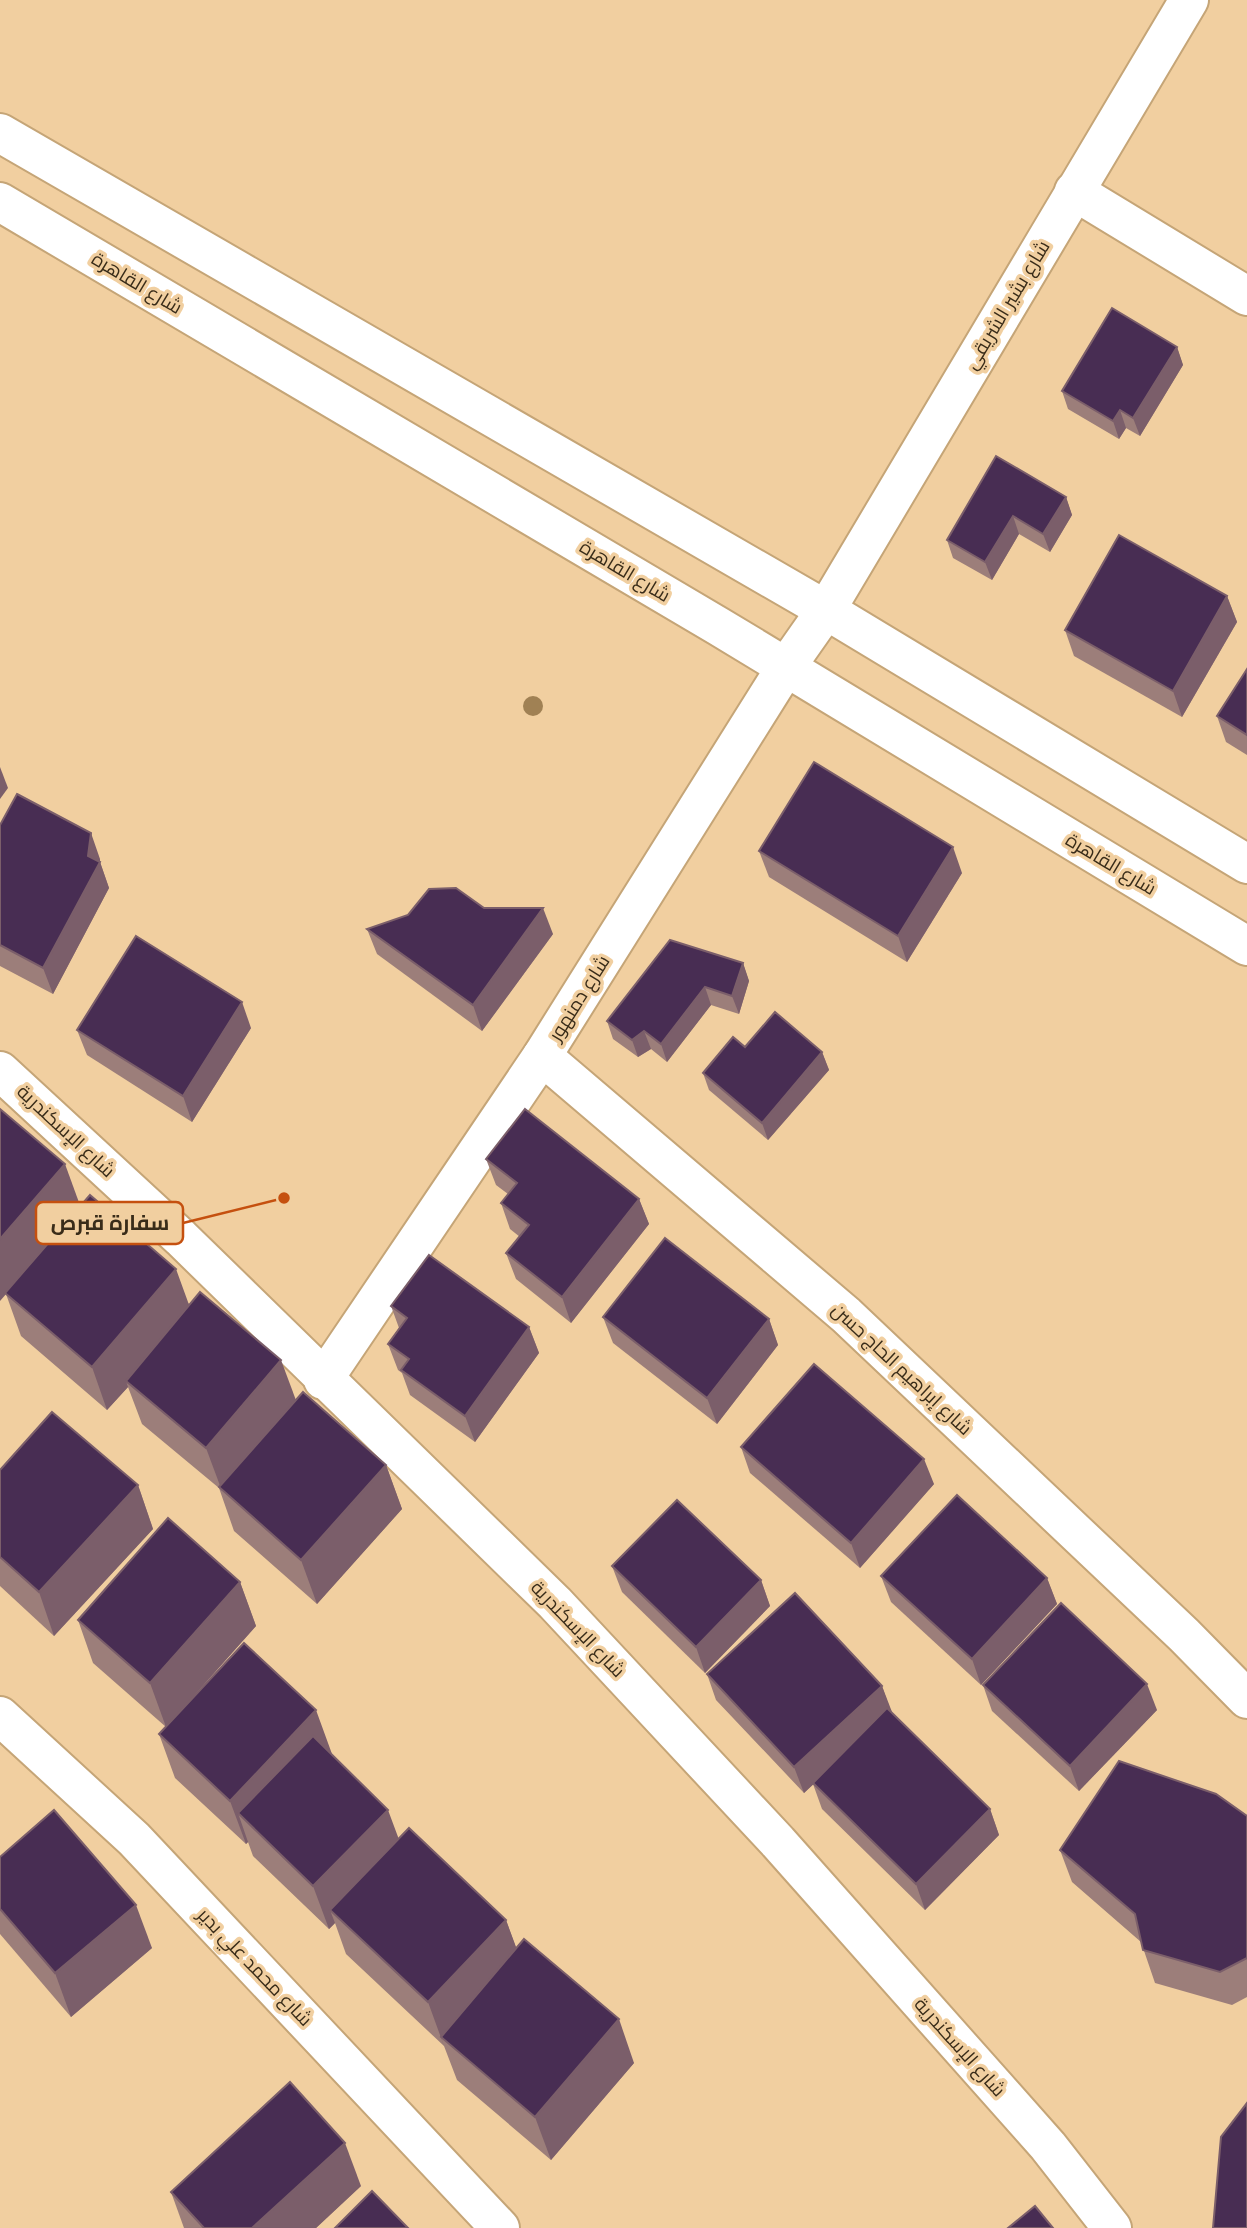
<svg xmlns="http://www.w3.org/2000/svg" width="1247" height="2228" font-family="Figtree,Cairo,sans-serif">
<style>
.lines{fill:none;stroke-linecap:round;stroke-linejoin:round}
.minor-casing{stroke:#c5a577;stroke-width:42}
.major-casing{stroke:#c5a577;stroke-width:42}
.minor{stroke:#fff;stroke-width:38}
.major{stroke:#fff;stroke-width:38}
.tree{fill:#a08154}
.wall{fill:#9c7e7a}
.shaded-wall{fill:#7b5e6a}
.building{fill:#482d53;stroke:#7b5e6a;stroke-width:2}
.labels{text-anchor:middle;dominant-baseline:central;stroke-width:7;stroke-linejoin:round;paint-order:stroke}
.street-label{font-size:19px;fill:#392c19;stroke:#f1cfa0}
.leader{fill:none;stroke:#c5500f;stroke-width:2.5}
.callout-dot{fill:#c5500f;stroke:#f1cfa0;stroke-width:2.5}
.callout{fill:#f1cfa0;stroke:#c5500f;stroke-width:2.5}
.callout-label{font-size:21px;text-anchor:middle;font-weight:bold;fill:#392c19}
</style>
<rect width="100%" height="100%" fill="#f1cfa0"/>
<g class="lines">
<defs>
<g id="minor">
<path d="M1074 191 1247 296"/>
<path d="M542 1056 846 1315 1184 1635 1247 1699"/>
<path d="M0 1071 181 1238 555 1603 778 1842 1048 2146 1112 2228"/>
<path d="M323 1380 542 1056 786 667 826 610 1189 0"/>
<path d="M0 1716 134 1839 500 2228"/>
</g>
<g id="major">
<path d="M0 133 826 610 1247 864"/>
<path d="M0 202 718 626 1247 946"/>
</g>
</defs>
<use href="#minor" class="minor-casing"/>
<use href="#major" class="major-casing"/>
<use href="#minor" class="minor"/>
<use href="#major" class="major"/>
</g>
<circle class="tree" cx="533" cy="706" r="10"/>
<g class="wall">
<path d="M1177 347 1183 365 1140 436 1126 428 1119 439 1068 409 1062 391Z"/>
<path d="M1066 497 1072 515 1050 552 1019 534 992 580 953 558 947 540Z"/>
<path d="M1227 596 1237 622 1182 717 1074 656 1065 630Z"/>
<path d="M1247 669V755L1226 742 1217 716Z"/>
<path d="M0 825 100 859V862L109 888 53 994 0 966Z"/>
<path d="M759 851 962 873 907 962 769 877Z"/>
<path d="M484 908 553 934 482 1031 377 954 367 929Z"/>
<path d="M743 963 749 981 739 1014 711 1005 667 1062 651 1049 638 1057 613 1039 607 1021Z"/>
<path d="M251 1028 192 1122 87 1055 77 1030Z"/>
<path d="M745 1047 822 1052 829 1070 768 1140 709 1090 703 1073Z"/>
<path d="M486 1159 639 1199 649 1224 571 1323 516 1279 506 1253 520 1237 510 1229 501 1203 508 1194 496 1185Z"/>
<path d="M80 1206 296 1400 386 1465 402 1509 317 1604 234 1531 219 1488 142 1424 128 1387 107 1410 21 1336 6 1294Z"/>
<path d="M391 1306 529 1327 539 1353 475 1442 410 1395 402 1373 398 1370 388 1344 399 1328Z"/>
<path d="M603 1317 769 1319 778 1345 717 1424 613 1343Z"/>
<path d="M741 1447 934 1484 860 1568 750 1473Z"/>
<path d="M0 1470 138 1485 153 1529 54 1636 0 1586Z"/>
<path d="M612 1566 761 1580 770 1606 705 1673 622 1592Z"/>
<path d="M881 1576 1047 1578 1057 1604 981 1685 891 1602Z"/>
<path d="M240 1582 256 1626 169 1724 332 1754 398 1839 506 1920 516 1948 634 2063 551 2160 457 2080 444 2046 346 1954 335 1923 329 1929 253 1856 248 1842 246 1844 175 1778 159 1734 166 1727 93 1663 78 1620Z"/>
<path d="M707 1674 882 1686 891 1712 990 1809 999 1835 925 1910 822 1809 813 1784 804 1793 716 1700Z"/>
<path d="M983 1685 1157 1710 1079 1791 992 1711Z"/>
<path d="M1247 1816V1997L1232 2005 1155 1983 1141 1942 1072 1882 1060 1850Z"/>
<path d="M0 1857 152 1948 71 2017 0 1934Z"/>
<path d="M361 2186 316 2228H184L171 2192Z"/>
</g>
<g class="shaded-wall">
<path d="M1177 347 1183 365 1140 436 1133 418Z"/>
<path d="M1120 410 1126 428 1119 439 1113 421Z"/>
<path d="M1066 497 1072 515 1050 552 1043 534Z"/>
<path d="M1013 516 1019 534 992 580 985 562Z"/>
<path d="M1227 596 1237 622 1182 717 1173 691Z"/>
<path d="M0 767 8 788 0 799Z"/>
<path d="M91 833 100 859V862L109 888 53 994 43 968 88 856Z"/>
<path d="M953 847 962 873 907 962 898 936Z"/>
<path d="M543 908 553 934 482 1031 473 1005Z"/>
<path d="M743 963 749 981 739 1014 732 996Z"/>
<path d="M705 987 711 1005 667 1062 661 1044Z"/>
<path d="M242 1002 251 1028 192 1122 183 1096Z"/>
<path d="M644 1031 651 1049 638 1057 632 1040Z"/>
<path d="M822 1052 829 1070 768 1140 762 1123Z"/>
<path d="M65 1164 81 1208 0 1301V1239Z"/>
<path d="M639 1199 649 1224 571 1323 562 1297Z"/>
<path d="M176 1269 192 1313 126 1381 128 1387 107 1410 92 1367Z"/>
<path d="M769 1319 778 1345 717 1424 707 1398Z"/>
<path d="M529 1327 539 1353 475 1442 465 1416Z"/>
<path d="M281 1360 297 1403 222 1491 206 1448Z"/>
<path d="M924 1459 934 1484 860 1568 851 1543Z"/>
<path d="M386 1465 402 1509 317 1604 301 1560Z"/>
<path d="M138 1485 153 1529 54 1636 39 1592Z"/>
<path d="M1047 1578 1057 1604 981 1685 972 1659Z"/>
<path d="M761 1580 770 1606 705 1673 696 1647Z"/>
<path d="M240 1582 256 1626 166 1727 150 1683Z"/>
<path d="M1147 1684 1157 1710 1079 1791 1070 1766Z"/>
<path d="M882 1686 892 1712 804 1793 794 1767Z"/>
<path d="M316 1710 332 1754 257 1832 238 1813 248 1842 246 1844 230 1801Z"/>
<path d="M990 1809 999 1835 925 1910 916 1884Z"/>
<path d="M388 1810 404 1853 330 1910 335 1923 329 1929 313 1886Z"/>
<path d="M136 1905 152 1948 71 2017 55 1973Z"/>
<path d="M506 1920 522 1963 441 2037 444 2046 428 2002Z"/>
<path d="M619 2019 634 2063 551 2160 535 2117Z"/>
<path d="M345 2143 361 2186 316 2228H252Z"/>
</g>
<g class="building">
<path d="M1112 308 1177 347 1133 418 1120 410 1113 421 1062 391Z"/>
<path d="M996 456 1066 497 1043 534 1013 516 985 562 947 540Z"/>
<path d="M1119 535 1227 596 1173 691 1065 630Z"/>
<path d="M1247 669V735L1217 716Z"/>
<path d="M814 762 953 847 898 936 759 851Z"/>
<path d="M17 794 91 833 88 856 100 862 43 968 0 945V825Z"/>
<path d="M456 888 484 908H543L473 1005 367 929 408 915 429 889Z"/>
<path d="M136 936 242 1002 183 1096 77 1030Z"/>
<path d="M670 940 743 963 732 996 705 987 661 1044 644 1031 632 1040 607 1021Z"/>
<path d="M775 1012 822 1052 762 1123 703 1073 733 1037 745 1047Z"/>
<path d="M0 1109 65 1164 0 1239Z"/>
<path d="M525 1109 639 1199 562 1297 506 1253 529 1225 501 1203 517 1183 486 1159Z"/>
<path d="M90 1195 176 1269 92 1367 5 1293Z"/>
<path d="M665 1238 769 1319 707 1398 603 1317Z"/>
<path d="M429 1255 529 1327 465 1416 401 1370 409 1359 388 1344 407 1318 391 1306Z"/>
<path d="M200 1292 281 1360 206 1448 126 1381Z"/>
<path d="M814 1364 924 1459 851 1543 741 1447Z"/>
<path d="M303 1392 386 1465 301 1560 219 1487Z"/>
<path d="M52 1412 138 1485 39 1592 0 1557V1470Z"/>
<path d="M957 1495 1047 1578 972 1659 881 1576Z"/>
<path d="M677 1500 761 1580 696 1647 612 1566Z"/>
<path d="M168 1518 240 1582 150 1683 78 1620Z"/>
<path d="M795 1593 882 1686 794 1767 707 1674Z"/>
<path d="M1061 1603 1147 1684 1070 1766 983 1685Z"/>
<path d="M244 1643 316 1710 230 1801 159 1734Z"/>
<path d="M887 1708 990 1809 916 1884 813 1783Z"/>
<path d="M313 1736 388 1810 313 1886 238 1813Z"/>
<path d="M1119 1761 1216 1794 1247 1816V1958L1220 1972 1143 1950 1135 1914 1060 1850Z"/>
<path d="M54 1810 136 1905 55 1973 0 1909V1857Z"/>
<path d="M409 1828 506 1920 428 2002 330 1910Z"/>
<path d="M524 1939 619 2019 535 2117 441 2037Z"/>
<path d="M290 2082 345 2143 252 2228H204L171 2192Z"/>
<path d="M1247 2103V2228H1213L1221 2137Z"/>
<path d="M372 2191 408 2228H335Z"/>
<path d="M1035 2206 1053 2228H1008Z"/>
</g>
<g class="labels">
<g class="street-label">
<text transform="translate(137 283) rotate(31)">شارع القاهرة</text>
<text transform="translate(1007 305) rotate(-59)">شارع بشير الشريقي</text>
<text transform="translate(625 571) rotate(31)">شارع القاهرة</text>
<text transform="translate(1111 864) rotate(31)">شارع القاهرة</text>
<text transform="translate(579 998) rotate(-58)">شارع دمنهور</text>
<text transform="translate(66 1131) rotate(43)">شارع الإسكندرية</text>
<text transform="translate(902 1369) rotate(43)">شارع إبراهيم الحاج حسن</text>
<text transform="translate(578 1629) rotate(46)">شارع الإسكندرية</text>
<text transform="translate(255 1967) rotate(46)">شارع محمد علي بدير</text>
<text transform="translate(960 2047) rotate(48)">شارع الإسكندرية</text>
</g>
</g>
<path class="leader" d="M284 1198L183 1223"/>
<circle class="callout-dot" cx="284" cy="1198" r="7"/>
<rect class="callout" x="36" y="1202" width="147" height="42" rx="7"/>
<g class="callout-label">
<text x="110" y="1230">سفارة قبرص</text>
</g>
</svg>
